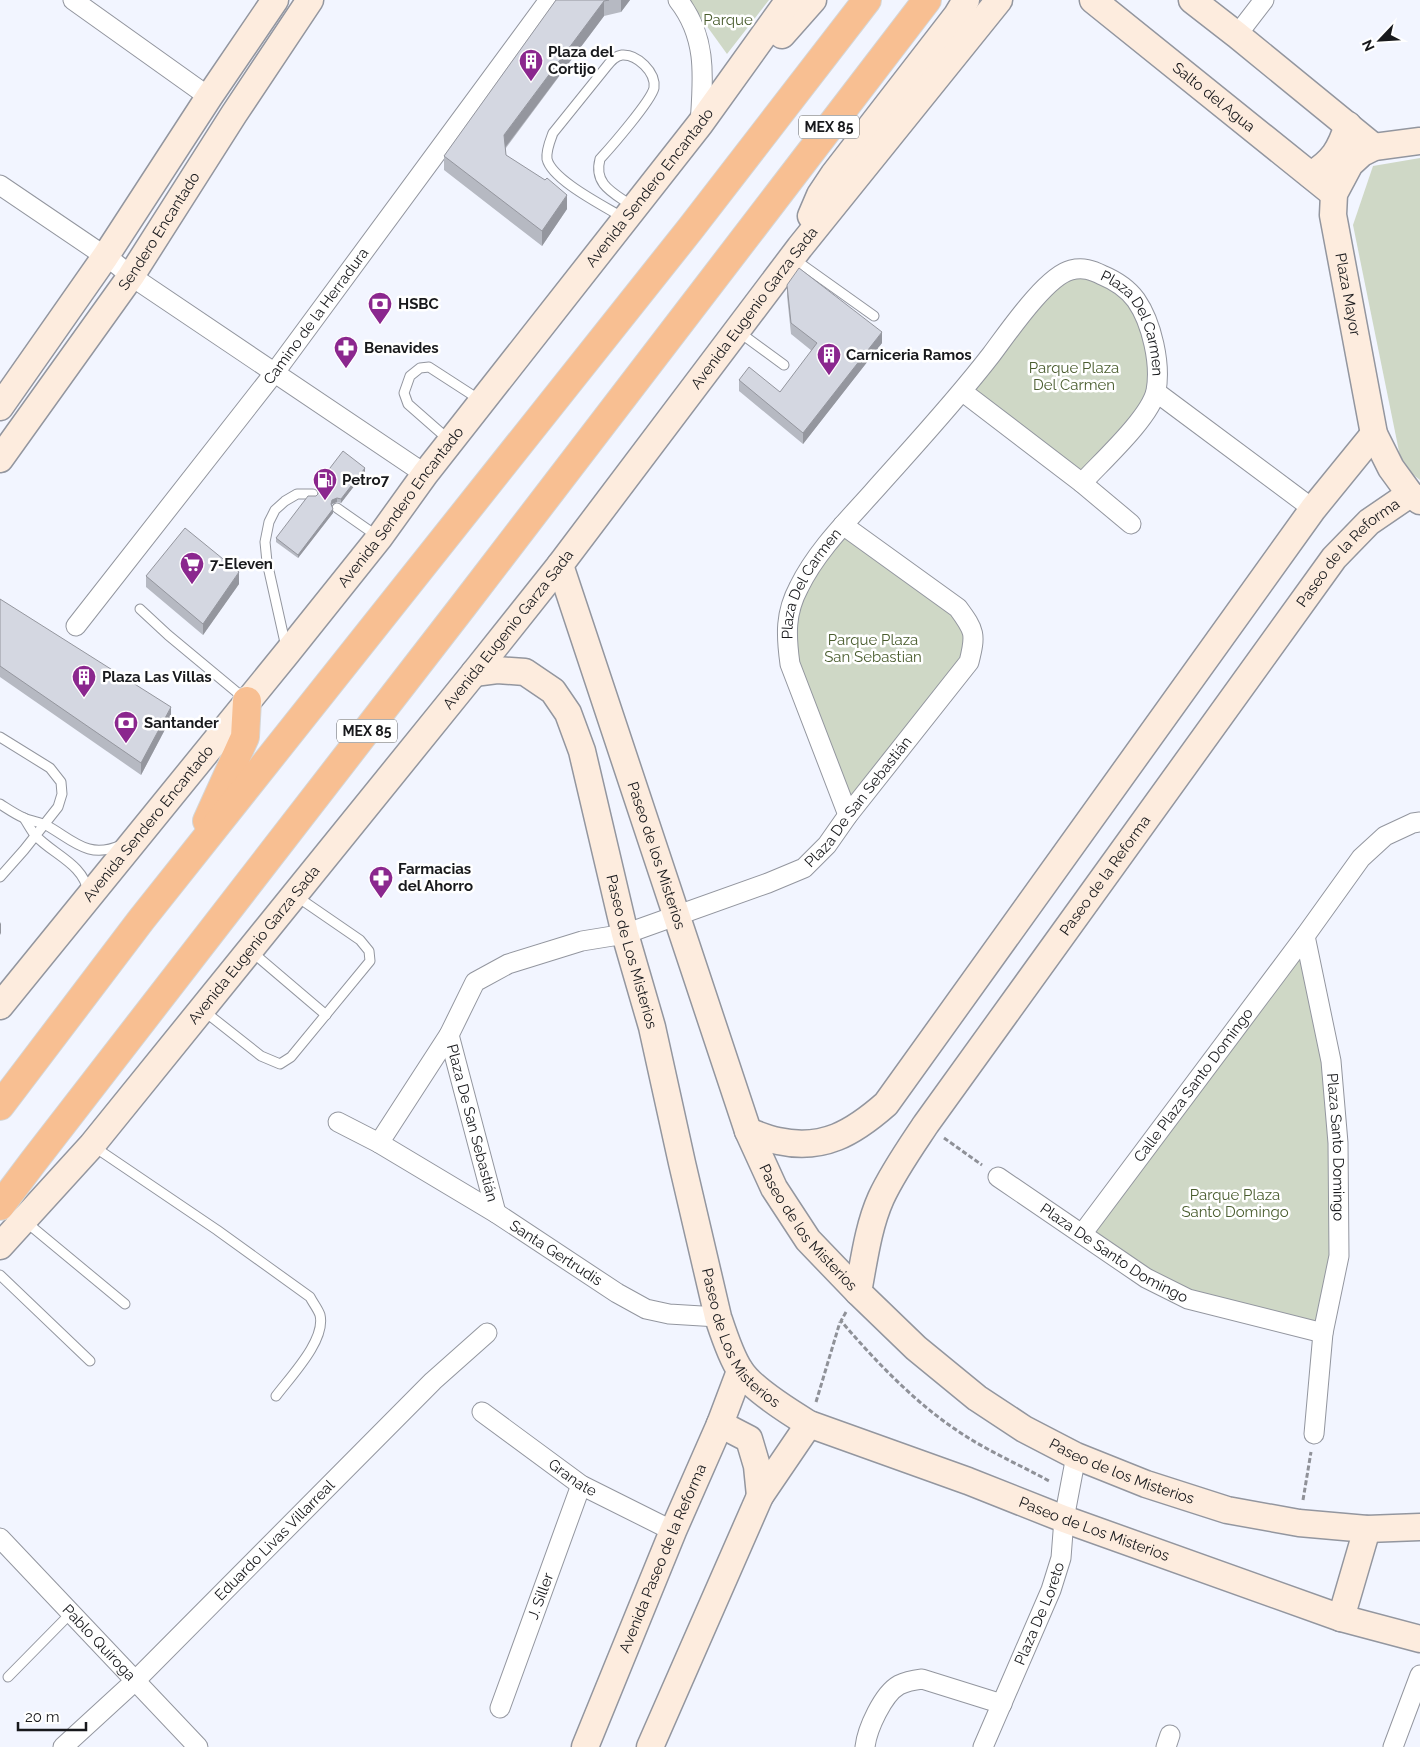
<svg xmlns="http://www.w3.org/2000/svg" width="1420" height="1747" font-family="Raleway,sans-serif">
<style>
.green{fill:#cfd8c6}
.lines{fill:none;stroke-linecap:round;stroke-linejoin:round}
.lane-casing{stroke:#93969f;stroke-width:11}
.street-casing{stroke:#93969f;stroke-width:21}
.secondary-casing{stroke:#93969f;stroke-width:29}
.highway-casing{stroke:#d5d6d6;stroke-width:30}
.path{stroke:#8f9198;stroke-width:3;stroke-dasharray:5 2.5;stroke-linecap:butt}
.lane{stroke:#fff;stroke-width:9}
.street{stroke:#fff;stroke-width:19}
.secondary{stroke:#fdecde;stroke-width:26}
.highway{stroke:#f8bf92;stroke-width:28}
.wall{fill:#b6b9c2}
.shaded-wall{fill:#94969e}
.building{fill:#d4d7e1;stroke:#94969e}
.labels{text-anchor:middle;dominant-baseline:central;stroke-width:5;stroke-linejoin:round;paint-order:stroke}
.shield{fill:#fff;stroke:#5d5e60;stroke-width:1}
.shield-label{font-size:14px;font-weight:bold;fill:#18191c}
.park-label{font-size:15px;fill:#4a5d2f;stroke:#fff}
.poi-label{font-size:15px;font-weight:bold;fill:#18191c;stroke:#fff;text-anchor:start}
.street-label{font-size:15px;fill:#18191c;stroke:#fff}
</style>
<rect width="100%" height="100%" fill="#f2f5ff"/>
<g class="green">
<path d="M688 0H769L727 54Z"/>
<path d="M1420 158V480L1402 466 1353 225 1373 166Z"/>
<path d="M1070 270 1136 300 1156 392 1082 483 963 392Z"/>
<path d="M843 525 958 608 974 640 848 815 790 664 799 586Z"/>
<path d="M1305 936 1331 1061 1339 1256 1323 1333 1228 1310 1082 1234Z"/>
</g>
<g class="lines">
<defs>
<g id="lane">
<path d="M622 217C604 206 552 180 547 159 546 150 550 141 553 133L607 66C611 61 615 56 622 55 637 54 656 72 654 88 651 101 611 147 600 159 593 185 614 193 632 206"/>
<path d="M794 259 874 316"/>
<path d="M739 332 784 365"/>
<path d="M449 440 408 404 404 393 410 376 420 368 429 367 480 400"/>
<path d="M337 508 377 536"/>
<path d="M140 609 168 635 245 699"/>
<path d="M286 647 267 562 265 542 269 522 275 510 285 501 297 494H313"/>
<path d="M0 737 50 768 61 782 62 794 58 807 24 850 0 877"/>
<path d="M0 804C8 809 15 814 24 818 31 821 39 822 46 825 73 840 88 860 121 845"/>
<path d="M24 818C28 824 31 830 35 835 52 854 84 864 88 892"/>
<path d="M252 952 326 1015"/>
<path d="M204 1011 261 1056 280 1064 291 1057 370 961 369 951 360 940 296 896"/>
<path d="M93 1146 217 1230 310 1297C313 1303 318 1309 320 1315 326 1340 291 1376 276 1396"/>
<path d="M26 1222 125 1304"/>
<path d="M0 1275 90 1361"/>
<path d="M8 1677 71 1613"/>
</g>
<g id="street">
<path d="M73 0 209 97"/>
<path d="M678 0C708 38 703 79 700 124"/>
<path d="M1237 35 1264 0"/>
<path d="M0 185 115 263 131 276 425 474"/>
<path d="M963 392 1082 483 1131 524"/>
<path d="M1156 392 1313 509"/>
<path id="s1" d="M76 626 275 372 549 0"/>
<path id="s2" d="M848 815 790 664C786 635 785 613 799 587 816 552 846 522 872 493 912 448 954 403 991 355 1007 334 1046 276 1071 270 1083 267 1092 270 1102 275 1114 280 1128 289 1136 300 1152 323 1161 364 1156 391 1150 418 1101 462 1082 483"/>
<path id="s3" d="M1305 936 1331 1061 1338 1143 1339 1256 1323 1333 1314 1434"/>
<path id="s4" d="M449 1035 496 1213"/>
<path d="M338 1122 379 1143"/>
<path id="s5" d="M998 1177 1146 1278 1188 1299 1323 1333"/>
<path id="s6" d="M1082 1234 1305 936 1361 858 1385 836 1413 823 1420 822"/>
<path id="s7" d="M718 1317 669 1314 646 1309 617 1293 496 1213 379 1143 449 1035 475 982 508 964 582 941 625 934 768 883 804 868 827 845 848 815 969 662C976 634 975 631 958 608L843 525"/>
<path id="s8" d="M482 1412 581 1485 673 1531"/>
<path id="s9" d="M0 1538 198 1747"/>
<path id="s10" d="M500 1708 581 1485"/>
<path id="s11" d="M63 1747 135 1681 433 1381 487 1333"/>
<path d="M865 1747C867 1729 883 1694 899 1685 907 1681 914 1680 922 1679L1002 1704"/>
<path id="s12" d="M983 1747 1051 1590 1061 1558 1064 1519 1076 1456"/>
<path d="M1166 1747 1170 1735"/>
<path d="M1393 1747 1420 1675"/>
</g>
<g id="secondary">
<path id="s13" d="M1093 0 1334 194"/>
<path d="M1192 0 1237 35 1374 147"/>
<path d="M782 35 813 0"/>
<path id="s14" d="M1420 141 1374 147 1362 153 1350 164 1334 194 1333 215 1374 434 1391 468 1410 494 1420 501"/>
<path d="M1311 175C1333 161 1340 150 1348 125"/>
<path d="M811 216 820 195 834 174 957 15 966 0"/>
<path d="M0 407 105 257 209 97 275 0"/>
<path id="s15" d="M0 459 131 276 234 114 310 0"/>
<path id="s16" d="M560 565 748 1131 774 1188 808 1240 858 1292 916 1348 977 1398 1024 1429 1076 1456 1146 1484 1227 1510 1299 1523 1367 1529 1420 1527"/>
<path id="s17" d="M474 673 497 670 525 672 553 691 568 713 582 751 625 934 652 1027 682 1163 718 1317C723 1332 731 1357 740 1370 751 1388 791 1413 809 1424L968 1481 1064 1519 1341 1618 1420 1639"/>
<path id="s18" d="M0 1006 287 653 379 538 425 474 700 124 789 0"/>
<path d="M748 1131C758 1135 768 1139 778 1141 823 1151 853 1133 886 1104L1313 509 1374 434"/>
<path id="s19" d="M0 1246 92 1145 474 673 560 565 800 247 999 0"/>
<path id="s20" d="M858 1292C864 1261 868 1227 881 1198 893 1172 910 1148 926 1124L1334 558 1369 522 1410 494"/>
<path d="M720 1424 749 1439 757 1466 760 1496"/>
<path d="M1341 1618 1367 1529"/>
<path id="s21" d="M585 1747 673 1531 720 1424 740 1371"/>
<path d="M650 1747 760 1496 809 1424"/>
</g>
<g id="highway">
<path d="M207 821 245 737 247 701"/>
<path d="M0 1106 141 920 691 228 867 0"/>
<path d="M0 1206 33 1162 463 606 927 0"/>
</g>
</defs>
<use href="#lane" class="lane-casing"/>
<use href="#street" class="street-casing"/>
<use href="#secondary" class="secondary-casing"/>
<use href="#highway" class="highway-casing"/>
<g class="path">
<path d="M944 1138 982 1165"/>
<path d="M846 1312 841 1321C878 1364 919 1407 967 1437 994 1454 1024 1467 1051 1482"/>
<path d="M816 1402 840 1322"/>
<path d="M1303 1500 1311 1452"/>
</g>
<use href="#lane" class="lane"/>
<use href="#street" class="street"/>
<use href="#secondary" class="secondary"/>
<use href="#highway" class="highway"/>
</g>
<g class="wall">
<path d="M556 0H630L621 12 604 16 506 148V155L567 209 542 246 444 170V156Z"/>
<path d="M787 285 882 343 803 444 739 391V380L780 392 812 351 791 334 787 296Z"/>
<path d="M365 472 341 503 337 502 332 504V506L333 513 298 558 276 542V538L318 494 317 485Z"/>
<path d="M146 576 239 584 203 635 146 587Z"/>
<path d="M0 599 171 718 141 775 0 677Z"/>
</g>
<g class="shaded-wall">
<path d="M621 0H630L621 12Z"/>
<path d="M604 1V16L504 149V135Z"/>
<path d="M567 195V209L542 246V231Z"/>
<path d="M882 332V343L803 444V433Z"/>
<path d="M365 468V472L341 503V499Z"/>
<path d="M337 498V502L332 504 331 508V504L332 500Z"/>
<path d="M333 509V513L298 558V555Z"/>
<path d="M239 572V584L203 635V624Z"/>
<path d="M171 707V718L141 775V763Z"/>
<path d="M1 922V933L0 935V924Z"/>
</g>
<g class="building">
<path d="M556 0H609L604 1 504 135 506 155 545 180 547 178 567 195 542 231 444 156Z"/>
<path d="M799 268 882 332 803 433 739 380 749 367 780 392 817 343 791 323 787 285Z"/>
<path d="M343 451 365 468 341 499 337 498 332 500 331 504 333 509 298 555 276 538 308 496H316L318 494 319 490 317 485Z"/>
<path d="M185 528 239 572 203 624 146 576Z"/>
<path d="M0 599 171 707 141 763 0 666Z"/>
</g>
<defs>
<symbol id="building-pin" viewBox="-11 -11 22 30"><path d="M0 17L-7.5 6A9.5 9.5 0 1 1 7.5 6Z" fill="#8b278e" stroke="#fff"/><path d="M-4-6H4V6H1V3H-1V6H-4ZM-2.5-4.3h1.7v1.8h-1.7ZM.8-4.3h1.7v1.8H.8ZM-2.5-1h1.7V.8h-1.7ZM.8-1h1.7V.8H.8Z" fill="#fff"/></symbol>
<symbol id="bank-pin" viewBox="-11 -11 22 30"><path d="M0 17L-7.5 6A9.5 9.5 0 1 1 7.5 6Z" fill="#8b278e" stroke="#fff"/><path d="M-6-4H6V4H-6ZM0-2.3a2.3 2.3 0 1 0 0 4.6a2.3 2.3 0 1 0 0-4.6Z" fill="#fff"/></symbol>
<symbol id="pharmacy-pin" viewBox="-11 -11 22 30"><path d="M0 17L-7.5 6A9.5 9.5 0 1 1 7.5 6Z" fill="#8b278e" stroke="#fff"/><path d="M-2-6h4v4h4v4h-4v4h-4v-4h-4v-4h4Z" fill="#fff"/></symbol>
<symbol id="fuel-pin" viewBox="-11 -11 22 30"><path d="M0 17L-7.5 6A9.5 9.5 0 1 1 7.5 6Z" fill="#8b278e" stroke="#fff"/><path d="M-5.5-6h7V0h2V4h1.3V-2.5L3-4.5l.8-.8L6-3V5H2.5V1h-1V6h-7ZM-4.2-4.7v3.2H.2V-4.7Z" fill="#fff"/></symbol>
<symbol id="supermarket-pin" viewBox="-11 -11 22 30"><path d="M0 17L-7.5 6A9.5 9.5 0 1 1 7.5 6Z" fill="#8b278e" stroke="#fff"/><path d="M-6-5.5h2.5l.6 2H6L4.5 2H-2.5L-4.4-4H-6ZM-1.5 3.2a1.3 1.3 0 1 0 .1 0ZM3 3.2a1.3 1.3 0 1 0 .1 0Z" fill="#fff"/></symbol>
</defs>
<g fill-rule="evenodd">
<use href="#building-pin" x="517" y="47" width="28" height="38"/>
<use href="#bank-pin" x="366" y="290" width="28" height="38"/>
<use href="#pharmacy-pin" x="332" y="334" width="28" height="38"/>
<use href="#building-pin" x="815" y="341" width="28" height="38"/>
<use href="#fuel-pin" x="311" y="466" width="28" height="38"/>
<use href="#supermarket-pin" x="178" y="550" width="28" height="38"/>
<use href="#building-pin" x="70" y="663" width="28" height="38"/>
<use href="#bank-pin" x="112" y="709" width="28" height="38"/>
<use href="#pharmacy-pin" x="367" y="864" width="28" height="38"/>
</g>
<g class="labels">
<g class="shield">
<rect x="799" y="115.5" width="60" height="23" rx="4"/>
<rect x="337" y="719.5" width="60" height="23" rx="4"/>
</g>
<g class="shield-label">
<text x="829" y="127">MEX 85</text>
<text x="367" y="731">MEX 85</text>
</g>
<g class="park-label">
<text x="728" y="20">Parque</text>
<text x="1074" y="368">Parque Plaza<tspan x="1074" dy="17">Del Carmen</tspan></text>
<text x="873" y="640">Parque Plaza<tspan x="873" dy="17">San Sebastian</tspan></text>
<text x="1235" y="1195">Parque Plaza<tspan x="1235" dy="17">Santo Domingo</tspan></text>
</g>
<g class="poi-label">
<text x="548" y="52">Plaza del<tspan x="548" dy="17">Cortijo</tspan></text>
<text x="398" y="304">HSBC</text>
<text x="364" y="348">Benavides</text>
<text x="846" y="355">Carniceria Ramos</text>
<text x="342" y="480">Petro7</text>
<text x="210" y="564">7-Eleven</text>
<text x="102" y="677">Plaza Las Villas</text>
<text x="144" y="723">Santander</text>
<text x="398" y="869">Farmacias<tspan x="398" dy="17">del Ahorro</tspan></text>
</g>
<g class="street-label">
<text stroke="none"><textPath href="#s13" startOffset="155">Salto del Agua</textPath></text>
<text stroke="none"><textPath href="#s18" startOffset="1045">Avenida Sendero Encantado</textPath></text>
<text stroke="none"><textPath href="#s15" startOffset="278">Sendero Encantado</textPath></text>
<text stroke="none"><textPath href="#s14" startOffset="212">Plaza Mayor</textPath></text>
<text stroke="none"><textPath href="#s19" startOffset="1204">Avenida Eugenio Garza Sada</textPath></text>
<text stroke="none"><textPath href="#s1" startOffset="392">Camino de la Herradura</textPath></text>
<text stroke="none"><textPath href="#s2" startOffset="754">Plaza Del Carmen</textPath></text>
<text stroke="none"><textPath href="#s18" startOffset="640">Avenida Sendero Encantado</textPath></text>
<text stroke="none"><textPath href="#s20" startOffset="895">Paseo de la Reforma</textPath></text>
<text stroke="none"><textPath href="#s2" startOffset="248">Plaza Del Carmen</textPath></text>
<text stroke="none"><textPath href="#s19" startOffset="799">Avenida Eugenio Garza Sada</textPath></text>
<text stroke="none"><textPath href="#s7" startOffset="1010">Plaza De San Sebastián</textPath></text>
<text stroke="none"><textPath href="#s18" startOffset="235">Avenida Sendero Encantado</textPath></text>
<text stroke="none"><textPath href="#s16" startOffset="306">Paseo de los Misterios</textPath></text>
<text stroke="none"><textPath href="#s20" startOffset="490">Paseo de la Reforma</textPath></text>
<text stroke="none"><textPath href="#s19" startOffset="394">Avenida Eugenio Garza Sada</textPath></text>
<text stroke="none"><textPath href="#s17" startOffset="359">Paseo de Los Misterios</textPath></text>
<text stroke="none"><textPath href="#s6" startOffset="186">Calle Plaza Santo Domingo</textPath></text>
<text stroke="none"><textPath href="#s4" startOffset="91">Plaza De San Sebastián</textPath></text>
<text stroke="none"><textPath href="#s3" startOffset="214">Plaza Santo Domingo</textPath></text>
<text stroke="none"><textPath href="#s16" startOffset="711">Paseo de los Misterios</textPath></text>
<text stroke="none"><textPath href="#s5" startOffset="139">Plaza De Santo Domingo</textPath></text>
<text transform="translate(556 1253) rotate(33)">Santa Gertrudis</text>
<text stroke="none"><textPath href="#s17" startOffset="764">Paseo de Los Misterios</textPath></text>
<text stroke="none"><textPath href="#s16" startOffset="1116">Paseo de los Misterios</textPath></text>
<text stroke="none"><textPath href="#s8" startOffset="112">Granate</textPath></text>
<text stroke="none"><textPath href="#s17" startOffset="1184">Paseo de Los Misterios</textPath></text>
<text stroke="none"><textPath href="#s11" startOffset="296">Eduardo Livas Villarreal</textPath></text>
<text stroke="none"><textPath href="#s21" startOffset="204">Avenida Paseo de la Reforma</textPath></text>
<text stroke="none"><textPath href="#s10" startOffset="119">J. Siller</textPath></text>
<text stroke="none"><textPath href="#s12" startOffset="145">Plaza De Loreto</textPath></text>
<text stroke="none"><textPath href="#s9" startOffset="144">Pablo Quiroga</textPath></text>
</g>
</g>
<g transform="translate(1380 40) rotate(245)" stroke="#ffffff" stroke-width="4" paint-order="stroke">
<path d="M0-4L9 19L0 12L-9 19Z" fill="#18191c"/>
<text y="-8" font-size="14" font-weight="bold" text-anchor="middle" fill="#18191c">N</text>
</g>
<path d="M18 1722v8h68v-8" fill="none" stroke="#18191c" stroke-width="2.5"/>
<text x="25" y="1722" font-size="15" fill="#18191c" stroke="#ffffff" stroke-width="4" paint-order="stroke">20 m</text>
</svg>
